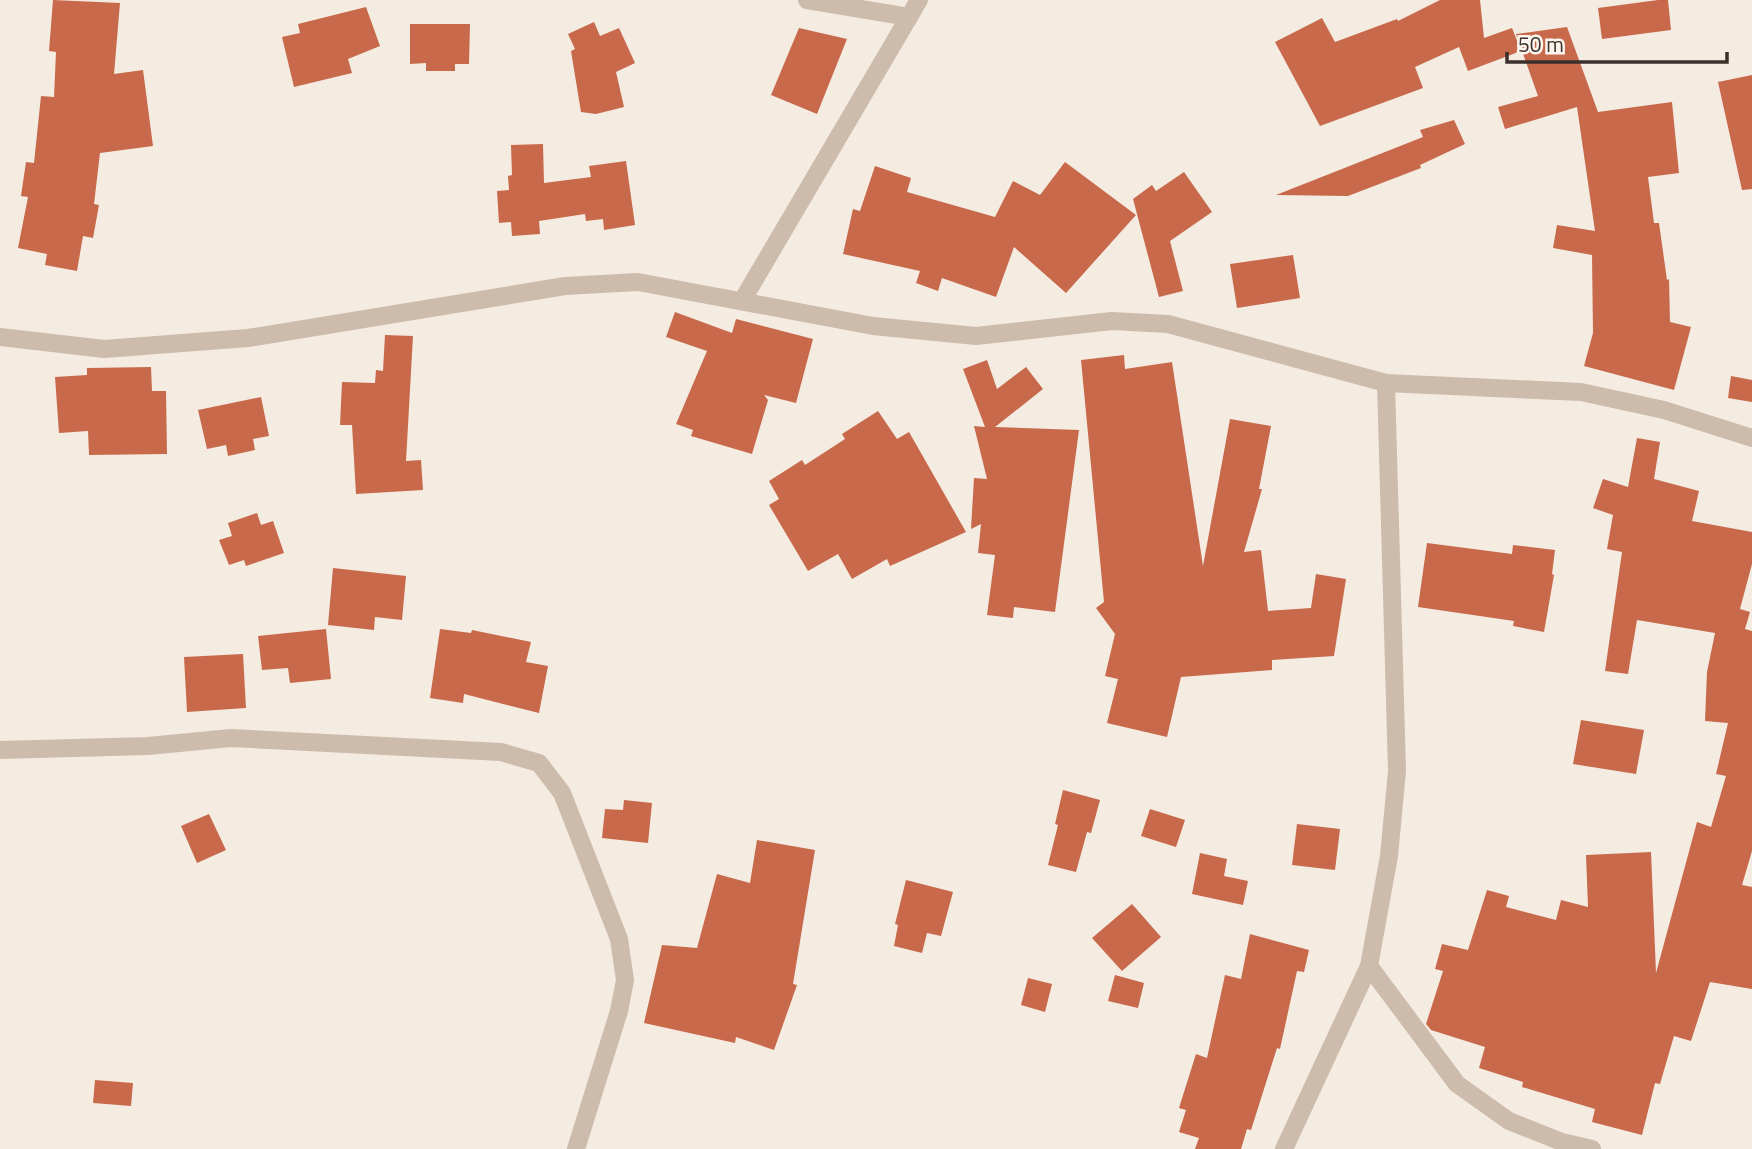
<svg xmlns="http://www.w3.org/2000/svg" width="1752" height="1149" font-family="'Titillium Web',sans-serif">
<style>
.building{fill:#c8694b}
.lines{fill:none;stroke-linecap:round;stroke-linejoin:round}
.street{stroke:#cdbbac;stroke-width:18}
</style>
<rect width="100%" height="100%" fill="#f4ebe1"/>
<g class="building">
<path d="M53 0 120 3 114 74 143 70 153 146 100 153 94 204 99 205 93 238 83 236 77 271 45 265 47 254 18 248 28 197 21 196 26 162 34 163 41 96 54 97 56 52 49 51Z"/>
<path d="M1440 0H1480L1484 38 1512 28 1521 51 1468 71 1459 47 1415 67 1423 88 1320 126 1275 42 1322 18 1335 42 1397 19 1398 21Z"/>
<path d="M1658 0H1668L1671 30 1602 39 1598 8Z"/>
<path d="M366 7 380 46 348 59 352 73 294 87 282 37 300 33 298 24Z"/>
<path d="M594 22 600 36 619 28 635 63 616 72 624 107 596 114 581 112 571 51 575 49 568 34Z"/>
<path d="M410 24H470L469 64H455V71H426V63L410 64Z"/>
<path d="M1567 27 1598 112 1672 102 1679 173 1648 177 1654 223H1659L1667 280 1669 279 1670 322 1691 327 1674 390 1584 366 1593 333 1592 255 1553 248 1557 225 1595 231 1577 107 1505 129 1498 107 1538 96 1516 34Z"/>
<path d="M799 28 847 39 817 114 771 95Z"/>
<path d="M1752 75V189L1742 190 1718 82Z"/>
<path d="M1454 120 1465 144 1420 165 1421 168 1348 196 1276 195 1423 137 1420 130Z"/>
<path d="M543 144 544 183 591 177 589 166 626 161 635 225 604 230 603 219 586 221 585 214 539 221 540 234 512 236 511 222 499 223 497 191 509 190 508 176 512 175 511 145Z"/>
<path d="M1065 162 1136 215 1066 293 1014 247 996 297 942 278 938 291 916 283 920 271 843 254 853 209 860 211 875 166 911 178 907 192 995 217 1013 181 1040 195Z"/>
<path d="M1184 172 1212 212 1170 241 1183 291 1159 297 1133 199 1152 185 1156 191Z"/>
<path d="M1293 255 1300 298 1237 308 1230 264Z"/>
<path d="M675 312 732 333 736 319 813 339 796 403 764 395 768 400 752 454 691 436 693 430 676 424 707 351 666 337Z"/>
<path d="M385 335 413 336 406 461 421 460 423 490 356 494 352 425H340L342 382 375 383 376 370 383 371Z"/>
<path d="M1124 355 1125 369 1172 362 1203 566 1230 419 1271 426 1259 489H1262L1244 552 1261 550 1268 611 1311 608 1316 574 1346 579 1334 656 1272 660V670L1181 677 1167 737 1107 723 1118 679 1105 676 1115 634 1096 608 1104 602 1081 360Z"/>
<path d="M987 360 997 389 1026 367 1043 389 995 427 1079 430 1055 612 1014 607 1013 618 987 615 995 555 978 553 981 524 971 529 974 478 987 479 974 426 985 427 963 369Z"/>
<path d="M151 367 152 391H166L167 454 89 455 88 431 59 433 55 377 87 375V368Z"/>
<path d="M1731 376 1752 380V402L1728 398Z"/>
<path d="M261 397 269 436 253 439 255 450 228 456 226 445 207 449 198 410Z"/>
<path d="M878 411 897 439 909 432 966 532 890 566 887 559 852 579 838 554 808 571 769 505 779 499 769 481 802 460 805 465 845 439 842 434Z"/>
<path d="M1637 438 1660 442 1654 479 1699 491 1692 521 1752 532V564L1740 609 1750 612 1745 629 1752 631V851L1742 885 1752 887V989L1710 982 1691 1041 1674 1036 1660 1084 1655 1083 1642 1135 1592 1122 1595 1109 1522 1087 1523 1082 1479 1068 1485 1047 1431 1030 1426 1024 1443 971 1435 969 1442 944 1468 950 1487 890 1509 896 1506 907 1556 920 1561 900 1588 907 1586 855 1651 852 1656 973 1697 822 1711 827 1726 776 1716 774 1728 723 1705 721 1707 672 1715 633 1637 620 1628 674 1605 671 1622 552 1607 549 1613 515 1593 508 1603 479 1628 487Z"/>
<path d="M257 513 261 525 273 521 284 553 246 566 244 560 229 565 219 540 232 536 228 523Z"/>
<path d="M1427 543 1512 554 1513 545 1555 550 1552 574 1554 575 1544 632 1513 626 1514 621 1418 607Z"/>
<path d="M333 568 406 576 402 620 375 617 374 630 328 625Z"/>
<path d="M326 629 331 679 290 683 288 668 262 670 258 636Z"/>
<path d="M440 629 471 633 472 630 531 642 526 662 548 666 539 713 464 694 463 703 430 698Z"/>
<path d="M243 654 246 708 187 712 184 657Z"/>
<path d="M1581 720 1644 730 1636 774 1573 764Z"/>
<path d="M1063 790 1100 800 1091 833 1087 832 1076 872 1048 865 1058 825 1055 824Z"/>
<path d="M624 800 652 803 648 843 602 838 605 809 623 810Z"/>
<path d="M1150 809 1185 820 1176 847 1141 836Z"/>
<path d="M209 814 226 850 197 863 181 826Z"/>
<path d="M1297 824 1340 829 1335 870 1292 865Z"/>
<path d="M757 840 815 850 793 984 797 985 774 1050 736 1037 735 1043 644 1023 662 945 697 948 717 874 750 883Z"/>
<path d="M1200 853 1227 859 1224 876 1248 881 1243 905 1192 894Z"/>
<path d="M906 880 953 892 941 936 927 933 922 953 894 946 898 925 895 924Z"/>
<path d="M1132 904 1161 937 1122 971 1092 938Z"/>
<path d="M1250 934 1309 950 1304 972 1297 971 1280 1049 1277 1048 1251 1130 1247 1129 1241 1149H1195L1199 1138 1179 1132 1186 1110 1179 1108 1196 1054 1207 1058 1225 975 1241 979Z"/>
<path d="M1115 975 1144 983 1138 1008 1108 1001Z"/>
<path d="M1028 978 1052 984 1045 1012 1021 1005Z"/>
<path d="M95 1080 133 1083 131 1106 93 1103Z"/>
</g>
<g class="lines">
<g class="street">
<path d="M807 0 909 17"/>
<path d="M742 301 919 0"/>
<path d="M0 337 104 349 248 338 565 286 638 282 873 326 976 336 1112 321 1168 324 1386 383 1581 392 1664 410 1752 438"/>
<path d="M0 750 148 746 231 738 501 752 539 763 562 793 619 939 625 980 619 1011 576 1149"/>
<path d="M1369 966 1457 1084 1509 1121 1562 1142 1592 1149"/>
<path d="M1284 1149 1369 966 1389 856 1397 771 1386 383"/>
</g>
</g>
<path d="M1507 52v10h220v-10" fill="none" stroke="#3b302b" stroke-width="3.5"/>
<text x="1518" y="52" font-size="21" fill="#3b302b" stroke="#fbf5ee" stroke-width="5" paint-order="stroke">50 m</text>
</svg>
